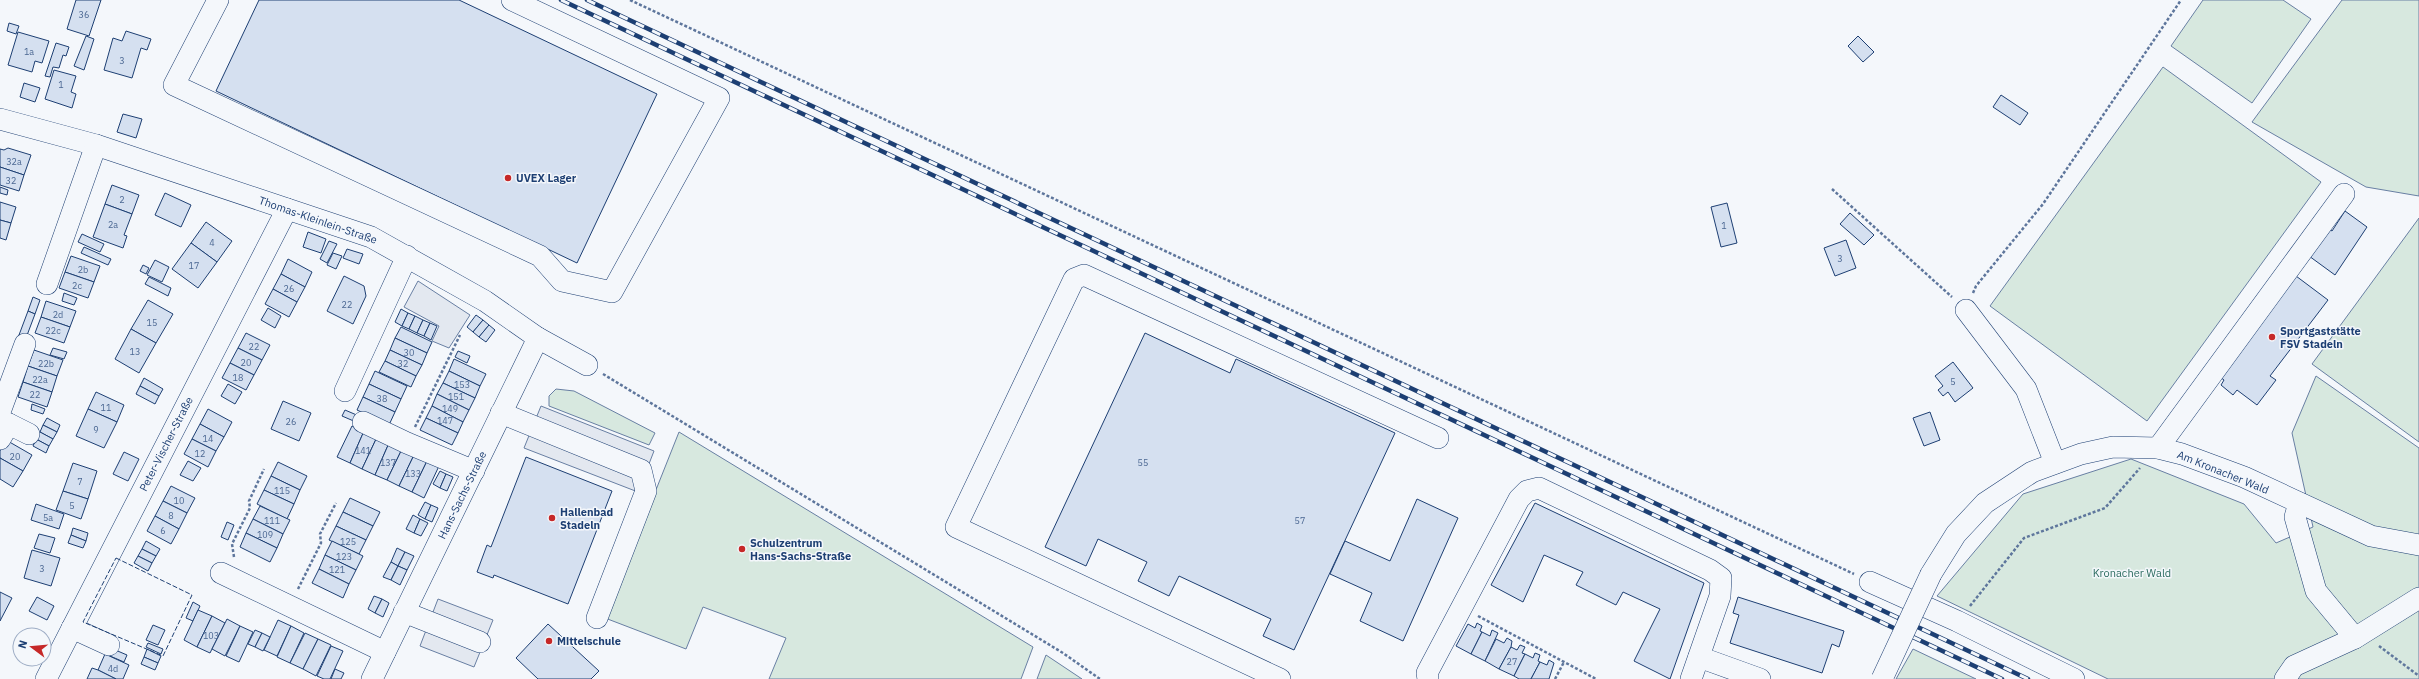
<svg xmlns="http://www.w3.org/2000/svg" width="2419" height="679" font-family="'IBM Plex Sans',sans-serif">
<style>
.green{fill:#d7e8df;stroke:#687fa3}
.parking{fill:#e3e8f0;stroke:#687fa3}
.building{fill:#d5e0f0;stroke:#1d3f73}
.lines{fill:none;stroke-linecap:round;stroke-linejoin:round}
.minor-casing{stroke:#1d3f73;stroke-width:22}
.path{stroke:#5e769c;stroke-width:2.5;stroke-dasharray:3 2;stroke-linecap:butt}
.minor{stroke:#f4f7fb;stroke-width:21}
.rail-casing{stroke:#1d3f73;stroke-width:4.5}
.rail{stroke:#f4f7fb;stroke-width:3;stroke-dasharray:9;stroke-linecap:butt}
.minor-bridge-casing{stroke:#1d3f73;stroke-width:22;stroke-linecap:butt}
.minor-bridge{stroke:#f4f7fb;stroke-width:21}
.fence{stroke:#1d3f73;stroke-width:1;stroke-dasharray:5 2;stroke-linecap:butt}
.poi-dot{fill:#c62828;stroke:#f4f7fb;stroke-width:1.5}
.labels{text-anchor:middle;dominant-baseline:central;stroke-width:3;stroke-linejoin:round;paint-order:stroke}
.number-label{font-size:9px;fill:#4b6792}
.poi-label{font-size:11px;font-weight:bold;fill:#1d3f73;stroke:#f4f7fb;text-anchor:start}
.street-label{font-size:11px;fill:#1d3f73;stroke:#f4f7fb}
.park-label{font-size:11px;fill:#2c6c60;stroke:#f4f7fb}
</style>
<rect width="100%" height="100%" fill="#f4f7fb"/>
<g class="green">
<path d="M2203 0H2283L2311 19 2252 103 2171 46Z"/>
<path d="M2342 0H2419V196L2366 187 2252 122Z"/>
<path d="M2163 67 2321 182 2147 421 1990 306Z"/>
<path d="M2419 218V442L2312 364Z"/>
<path d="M2316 376 2419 448V679H2108L1937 596 2023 494 2131 459 2244 504 2276 543 2313 527 2292 433Z"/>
<path d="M556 389 574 391 655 433 649 445 549 406V396Z"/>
<path d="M679 432 1033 647 1021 679H769L786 638 703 607 686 649 605 618Z"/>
<path d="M1913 649 1976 679H1896Z"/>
<path d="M1046 655 1082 679H1037Z"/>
</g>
<g class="parking">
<path d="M418 281 470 315 449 348 432 341 439 326 404 307Z"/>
<path d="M541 406 654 451 638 492 524 448Z"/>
<path d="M438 599 493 620 474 667 420 646Z"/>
</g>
<g class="building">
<path d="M76 0H101L89 36 67 29Z"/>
<path d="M259 0H459L657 94 577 263 216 91Z"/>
<path d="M9 23 19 26 16 34 7 31Z"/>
<path d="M126 31 151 39 147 50 141 48 132 78 104 70 113 38 122 41Z"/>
<path d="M18 32 49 41 42 63 35 61 32 72 8 65Z"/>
<path d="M86 36 94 39 84 70 74 66Z"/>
<path d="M1858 36 1874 52 1863 62 1848 46Z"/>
<path d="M56 43 69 47 66 56 63 55 59 68 53 67 50 77 45 76Z"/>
<path d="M54 70 76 76 71 92 76 94 72 108 45 99Z"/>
<path d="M24 83 40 88 35 102 20 97Z"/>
<path d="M2001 95 2028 113 2020 125 1993 107Z"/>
<path d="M123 114 142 119 136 138 117 132Z"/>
<path d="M8 148 31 155 24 175 0 167V149L4 150Z"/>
<path d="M0 167 24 175 19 191 0 185Z"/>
<path d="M112 185 139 195 132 214 105 204Z"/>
<path d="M0 187 8 190 7 195 0 193Z"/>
<path d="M165 193 191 205 181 227 155 215Z"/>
<path d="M0 202 16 207 11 223 0 220Z"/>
<path d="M1727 203 1737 243 1721 247 1711 207Z"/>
<path d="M105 204 132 214 124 235 127 236 123 248 93 237Z"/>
<path d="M2345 211 2367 227 2335 275 2309 256 2329 229 2332 231Z"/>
<path d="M1850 213 1874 235 1864 245 1840 224Z"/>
<path d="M0 220 11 223 6 240 0 238Z"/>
<path d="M206 222 232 241 217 262 191 243Z"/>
<path d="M308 232 326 239 321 253 303 247Z"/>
<path d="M82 234 104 244 100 252 78 242Z"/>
<path d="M1846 240 1856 268 1835 276 1824 248Z"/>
<path d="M329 241 337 244 327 263 320 259Z"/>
<path d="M191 243 217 262 198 288 172 269Z"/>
<path d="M84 247 111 259 108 265 81 253Z"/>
<path d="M347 249 363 254 359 264 343 258Z"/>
<path d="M333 253 342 256 336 269 327 265Z"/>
<path d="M71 256 100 266 94 282 65 272Z"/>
<path d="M288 259 312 272 305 287 281 274Z"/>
<path d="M155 260 169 267 162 282 147 275Z"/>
<path d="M143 265 149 268 146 274 140 271Z"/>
<path d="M65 272 94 282 88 298 59 288Z"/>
<path d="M2292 273 2328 300 2270 376 2276 380 2257 405 2237 390 2233 395 2221 385 2224 380 2216 374Z"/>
<path d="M281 274 305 287 297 302 273 289Z"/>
<path d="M344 276 364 286 366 296 353 324 327 311Z"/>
<path d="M149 277 171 288 168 296 145 284Z"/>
<path d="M273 289 297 302 289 317 265 304Z"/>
<path d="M64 293 77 298 74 305 62 301Z"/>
<path d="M33 297 40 300 35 314 28 311Z"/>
<path d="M148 300 173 314 156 343 131 329Z"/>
<path d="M46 301 76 311 70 327 41 317Z"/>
<path d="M268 308 281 316 275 328 261 320Z"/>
<path d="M401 309 408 313 402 326 395 322Z"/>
<path d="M28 311 35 314 26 338 19 335Z"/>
<path d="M408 313 415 316 409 329 402 326Z"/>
<path d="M476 315 483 320 473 332 467 327Z"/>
<path d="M415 316 423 320 417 333 409 329Z"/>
<path d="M41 317 70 327 64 343 35 333Z"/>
<path d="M423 320 430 323 424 336 417 333Z"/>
<path d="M483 320 489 325 479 337 473 332Z"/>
<path d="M430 323 437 326 431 340 424 336Z"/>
<path d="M489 325 495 330 486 342 479 337Z"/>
<path d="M401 327 432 342 427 353 395 338Z"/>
<path d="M131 329 156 343 139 373 115 359Z"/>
<path d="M246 333 270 345 262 360 238 348Z"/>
<path d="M1145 333 1230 373 1236 359 1395 433 1294 650 1263 636 1271 619 1179 576 1169 596 1138 581 1147 562 1098 539 1086 566 1045 547Z"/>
<path d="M395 338 427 353 422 365 390 350Z"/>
<path d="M53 348 67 352 64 359 50 355Z"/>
<path d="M238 348 262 360 254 375 230 363Z"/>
<path d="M34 350 63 360 57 376 28 366Z"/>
<path d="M390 350 422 365 416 376 385 361Z"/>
<path d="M458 351 470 356 467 363 455 357Z"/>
<path d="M454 359 486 374 480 386 449 371Z"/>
<path d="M385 361 416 376 411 387 379 372Z"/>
<path d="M1953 362 1973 388 1955 402 1948 392 1943 396 1938 390 1943 386 1935 376Z"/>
<path d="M230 363 254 375 246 390 222 378Z"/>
<path d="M28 366 57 376 52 392 23 382Z"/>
<path d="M375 371 407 386 401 399 369 384Z"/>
<path d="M449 371 480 386 475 398 443 383Z"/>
<path d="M144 378 163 389 159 396 140 386Z"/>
<path d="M23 382 52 392 47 407 18 397Z"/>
<path d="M443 383 475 398 469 410 437 394Z"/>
<path d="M228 384 242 392 235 404 221 396Z"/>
<path d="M369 384 401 399 395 412 363 397Z"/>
<path d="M140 386 159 396 155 404 136 394Z"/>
<path d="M96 392 124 405 117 422 88 409Z"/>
<path d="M437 394 469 410 463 422 432 406Z"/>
<path d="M363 397 395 412 389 425 357 410Z"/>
<path d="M283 401 311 413 299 441 271 429Z"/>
<path d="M32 404 45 409 43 414 31 410Z"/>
<path d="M432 406 463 422 458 433 426 418Z"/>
<path d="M88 409 117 422 104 448 76 436Z"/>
<path d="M208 409 232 422 224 437 200 424Z"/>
<path d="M345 410 359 416 356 422 342 416Z"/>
<path d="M1930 412 1940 440 1924 446 1913 418Z"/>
<path d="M47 418 60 425 57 432 43 425Z"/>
<path d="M426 418 458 433 452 445 420 430Z"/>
<path d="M200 424 224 437 216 451 192 439Z"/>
<path d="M43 425 57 432 53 439 40 432Z"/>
<path d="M352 426 364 431 350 463 337 457Z"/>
<path d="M364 431 377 437 362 469 350 463Z"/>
<path d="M40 432 53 439 49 446 36 439Z"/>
<path d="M377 437 389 443 375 475 362 469Z"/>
<path d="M36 439 49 446 46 453 33 446Z"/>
<path d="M192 439 216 451 208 467 184 454Z"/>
<path d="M6 440 32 455 23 471 0 458V451Z"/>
<path d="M389 443 402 449 387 480 375 475Z"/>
<path d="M402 449 414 455 399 486 387 480Z"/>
<path d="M124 452 139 459 128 481 113 474Z"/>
<path d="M414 455 427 461 412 492 399 486Z"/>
<path d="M526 457 612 491 568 604 494 575 493 578 477 572 487 545 491 547Z"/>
<path d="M0 458 23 471 13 487 0 479Z"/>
<path d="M188 461 201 468 193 481 180 475Z"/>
<path d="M427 461 439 466 424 498 412 492Z"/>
<path d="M278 462 307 476 300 490 271 476Z"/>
<path d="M73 463 97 471 88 499 63 491Z"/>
<path d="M440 471 446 474 440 488 433 484Z"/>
<path d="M446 474 453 477 447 491 440 488Z"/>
<path d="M271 476 300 490 294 504 264 490Z"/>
<path d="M171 486 195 498 187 513 163 501Z"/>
<path d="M264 490 294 504 287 519 257 504Z"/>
<path d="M63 491 88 499 81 519 56 510Z"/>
<path d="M350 498 380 512 373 526 343 512Z"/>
<path d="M1417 499 1458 518 1403 641 1360 621 1372 593 1330 574 1345 541 1390 561Z"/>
<path d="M163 501 187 513 179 529 155 516Z"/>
<path d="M425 502 431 505 425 519 418 515Z"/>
<path d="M1535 503 1704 583 1670 679 1634 661 1660 609 1623 592 1616 605 1576 585 1583 572 1544 555 1523 602 1491 585Z"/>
<path d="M36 504 64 514 59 529 31 520Z"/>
<path d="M431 505 438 508 432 522 425 519Z"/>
<path d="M260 506 290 520 283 534 253 519Z"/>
<path d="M343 512 373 526 366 540 336 526Z"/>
<path d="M413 515 420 519 414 533 406 529Z"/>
<path d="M155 516 179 529 171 544 147 531Z"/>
<path d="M253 519 283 534 277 548 246 533Z"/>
<path d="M420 519 428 523 421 536 414 533Z"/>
<path d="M227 522 234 525 228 540 221 537Z"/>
<path d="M336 526 366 540 359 554 329 540Z"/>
<path d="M73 528 88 533 86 541 71 535Z"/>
<path d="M246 533 277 548 270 562 240 547Z"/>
<path d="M39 534 55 538 50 553 34 548Z"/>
<path d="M71 535 86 541 83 548 68 543Z"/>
<path d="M146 541 160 549 156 556 142 549Z"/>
<path d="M332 541 363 556 356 570 325 555Z"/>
<path d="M397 548 405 552 398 566 391 562Z"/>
<path d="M142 549 156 556 152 563 138 556Z"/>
<path d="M32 550 60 558 51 586 24 578Z"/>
<path d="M405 552 414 556 407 570 398 566Z"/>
<path d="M325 555 356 570 349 584 319 569Z"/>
<path d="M138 556 152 563 148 571 134 563Z"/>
<path d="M391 562 398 566 391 580 383 577Z"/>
<path d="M398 566 407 570 400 585 391 580Z"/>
<path d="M319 569 349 584 343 598 312 583Z"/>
<path d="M0 592 12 598 0 621Z"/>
<path d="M374 596 382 599 375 613 368 609Z"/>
<path d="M37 597 54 606 47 620 29 611Z"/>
<path d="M1738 597 1844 631 1839 647 1832 644 1822 673 1730 643 1739 615 1733 613Z"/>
<path d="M382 599 389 603 383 617 375 613Z"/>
<path d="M193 602 200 606 193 621 186 618Z"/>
<path d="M198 610 212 616 197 647 184 640Z"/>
<path d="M212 616 225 623 210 653 197 647Z"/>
<path d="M227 619 240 626 225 656 212 649Z"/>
<path d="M278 620 291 626 277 656 264 650Z"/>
<path d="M1477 623 1482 626 1480 631 1482 632 1471 654 1456 646 1468 624 1475 628Z"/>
<path d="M548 624 599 671 591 679H538L516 658Z"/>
<path d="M153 625 165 630 158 645 146 640Z"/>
<path d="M240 626 253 632 239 662 226 656Z"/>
<path d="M291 626 304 633 290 663 277 657Z"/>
<path d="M255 630 262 633 255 647 248 644Z"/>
<path d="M1492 630 1498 633 1485 661 1471 654 1482 632 1490 636Z"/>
<path d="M262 633 270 637 263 651 255 647Z"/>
<path d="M305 633 318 639 303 669 290 663Z"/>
<path d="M1507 638 1512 641 1511 647 1499 669 1485 661 1496 639 1504 643Z"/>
<path d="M318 639 331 645 316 676 303 669Z"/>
<path d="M148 643 163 649 161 654 146 647Z"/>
<path d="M1520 645 1525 647 1522 653 1525 654 1514 676 1499 669 1511 647 1517 650Z"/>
<path d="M331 646 343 651 330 679H324L317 676Z"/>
<path d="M113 649 127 655 124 662 110 656Z"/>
<path d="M147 649 161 656 158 663 144 657Z"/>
<path d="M1535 653 1540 655 1538 661 1540 662 1531 679H1519L1514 676 1525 654 1533 658Z"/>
<path d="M105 654 129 665 123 679H116L98 670Z"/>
<path d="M144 657 158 663 155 670 141 664Z"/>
<path d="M1549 660 1554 663 1549 679H1531L1540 662 1547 665Z"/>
<path d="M92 668 98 670 116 679H87Z"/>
<path d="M335 669 344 673 341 679H331Z"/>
</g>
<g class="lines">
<defs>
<g id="minor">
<path d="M218 0 174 85 540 256 562 281 612 292 719 98 512 0"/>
<path d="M0 119 96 145 371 237 485 301 538 338 587 365"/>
<path d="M47 284 96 145"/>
<path d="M1966 310 2026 389 2055 463"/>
<path d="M345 391 407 256"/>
<path d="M0 412 25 344"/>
<path d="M501 413 641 470 646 491 597 618"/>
<path d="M0 420 9 424 0 439"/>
<path d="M363 422 407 443 474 471"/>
<path d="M9 424 29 434"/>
<path d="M2158 448 2344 194"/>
<path d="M221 573 385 652"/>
<path d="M1931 574 1956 534 1985 503 2032 472 2081 454 2113 447 2158 448 2182 454 2244 477 2371 536 2419 545"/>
<path d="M1870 582 1957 621 2074 679"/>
<path d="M404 612 480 642"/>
<path d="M72 628 109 645"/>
<path d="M2355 638 2419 598"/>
<path d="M1699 657 1760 679"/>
<path d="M46 679 287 209"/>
<path d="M372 679 538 338"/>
<path d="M1280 679 956 527 1074 279 1084 275 1438 438"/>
<path d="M1428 679 1427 673 1519 499 1527 491 1539 488 1710 570 1721 578 1720 596 1691 679"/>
<path d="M2285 679 2294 666 2355 638 2316 591 2295 517 2299 503"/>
</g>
</defs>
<use href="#minor" class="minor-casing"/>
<g class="path">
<path d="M630 0 1854 574"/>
<path d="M1832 189 1952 297"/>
<path d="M1973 293 1976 286 2043 204 2181 0"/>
<path d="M603 374 1063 653 1100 679"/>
<path d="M415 427 460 335"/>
<path d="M234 557 232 544 250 508 249 501 264 469"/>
<path d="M298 589 321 543 320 534 336 503"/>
<path d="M1970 606 2024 538 2105 508 2140 468"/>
<path d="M1478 616 1596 679"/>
<path d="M2379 646 2419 676"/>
<path d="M1555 679 1564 662"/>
</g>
<use href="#minor" class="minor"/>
<defs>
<g id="rail">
<path d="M561 0 2002 679"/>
<path d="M587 0 2028 679"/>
</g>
</defs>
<use href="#rail" class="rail-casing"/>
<use href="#rail" class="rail"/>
<defs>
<path id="minor-bridge" d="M1882 679 1931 574"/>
</defs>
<use href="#minor-bridge" class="minor-bridge-casing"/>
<use href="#minor-bridge" class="minor-bridge"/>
<path class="fence" d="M116 558 192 595 163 656 83 622Z"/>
</g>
<g class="poi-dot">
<circle cx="508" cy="178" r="4"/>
<circle cx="2272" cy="337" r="4"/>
<circle cx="552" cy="518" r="4"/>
<circle cx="742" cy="549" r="4"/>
<circle cx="549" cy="641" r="4"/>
</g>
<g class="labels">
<g class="number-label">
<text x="84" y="14">36</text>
<text x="29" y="51">1a</text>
<text x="122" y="60">3</text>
<text x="61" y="84">1</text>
<text x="14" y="161">32a</text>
<text x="11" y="180">32</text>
<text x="122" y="199">2</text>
<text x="113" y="224">2a</text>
<text x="1724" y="225">1</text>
<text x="212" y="242">4</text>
<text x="1840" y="258">3</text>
<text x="194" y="265">17</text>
<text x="83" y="269">2b</text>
<text x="77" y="285">2c</text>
<text x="289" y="288">26</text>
<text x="347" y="304">22</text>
<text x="58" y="314">2d</text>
<text x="152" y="322">15</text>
<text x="53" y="330">22c</text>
<text x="254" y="346">22</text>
<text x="135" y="351">13</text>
<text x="409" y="352">30</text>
<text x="246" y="362">20</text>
<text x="46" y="363">22b</text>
<text x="403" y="363">32</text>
<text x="238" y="377">18</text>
<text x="40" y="379">22a</text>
<text x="1953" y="381">5</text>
<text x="462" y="384">153</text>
<text x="35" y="394">22</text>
<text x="456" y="396">151</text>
<text x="382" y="398">38</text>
<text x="106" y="407">11</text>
<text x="450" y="408">149</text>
<text x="445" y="420">147</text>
<text x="291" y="421">26</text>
<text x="96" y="429">9</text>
<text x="208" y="438">14</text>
<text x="363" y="450">141</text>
<text x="200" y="453">12</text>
<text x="15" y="456">20</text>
<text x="388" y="462">137</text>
<text x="1143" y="462">55</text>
<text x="413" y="473">133</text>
<text x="80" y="481">7</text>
<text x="282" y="490">115</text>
<text x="179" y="500">10</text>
<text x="72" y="505">5</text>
<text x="171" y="515">8</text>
<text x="48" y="517">5a</text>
<text x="272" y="520">111</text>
<text x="1300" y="520">57</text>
<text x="163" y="530">6</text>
<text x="265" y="534">109</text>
<text x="348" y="541">125</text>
<text x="344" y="556">123</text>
<text x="42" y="568">3</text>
<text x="337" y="569">121</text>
<text x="211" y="635">103</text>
<text x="1512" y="661">27</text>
<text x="113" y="668">4d</text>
</g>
<g class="poi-label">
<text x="516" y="178">UVEX Lager</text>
<text x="2280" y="331">Sportgaststätte<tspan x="2280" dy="13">FSV Stadeln</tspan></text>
<text x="560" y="512">Hallenbad<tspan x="560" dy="13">Stadeln</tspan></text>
<text x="750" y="543">Schulzentrum<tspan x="750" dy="13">Hans-Sachs-Straße</tspan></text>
<text x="557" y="641">Mittelschule</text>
</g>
<g class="street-label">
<text transform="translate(318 220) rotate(19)">Thomas-Kleinlein-Straße</text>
<text transform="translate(166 444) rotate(-63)">Peter-Vischer-Straße</text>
<text transform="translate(2223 472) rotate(22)">Am Kronacher Wald</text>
<text transform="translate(462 495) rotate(-64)">Hans-Sachs-Straße</text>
</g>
<g class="park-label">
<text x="2132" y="573">Kronacher Wald</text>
</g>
</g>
<g transform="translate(32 647) rotate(286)"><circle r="19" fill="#f4f7fb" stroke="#9eadc5"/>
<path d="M0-3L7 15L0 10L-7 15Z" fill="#c62828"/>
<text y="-6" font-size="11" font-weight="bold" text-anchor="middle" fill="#1d3f73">N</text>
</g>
</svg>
